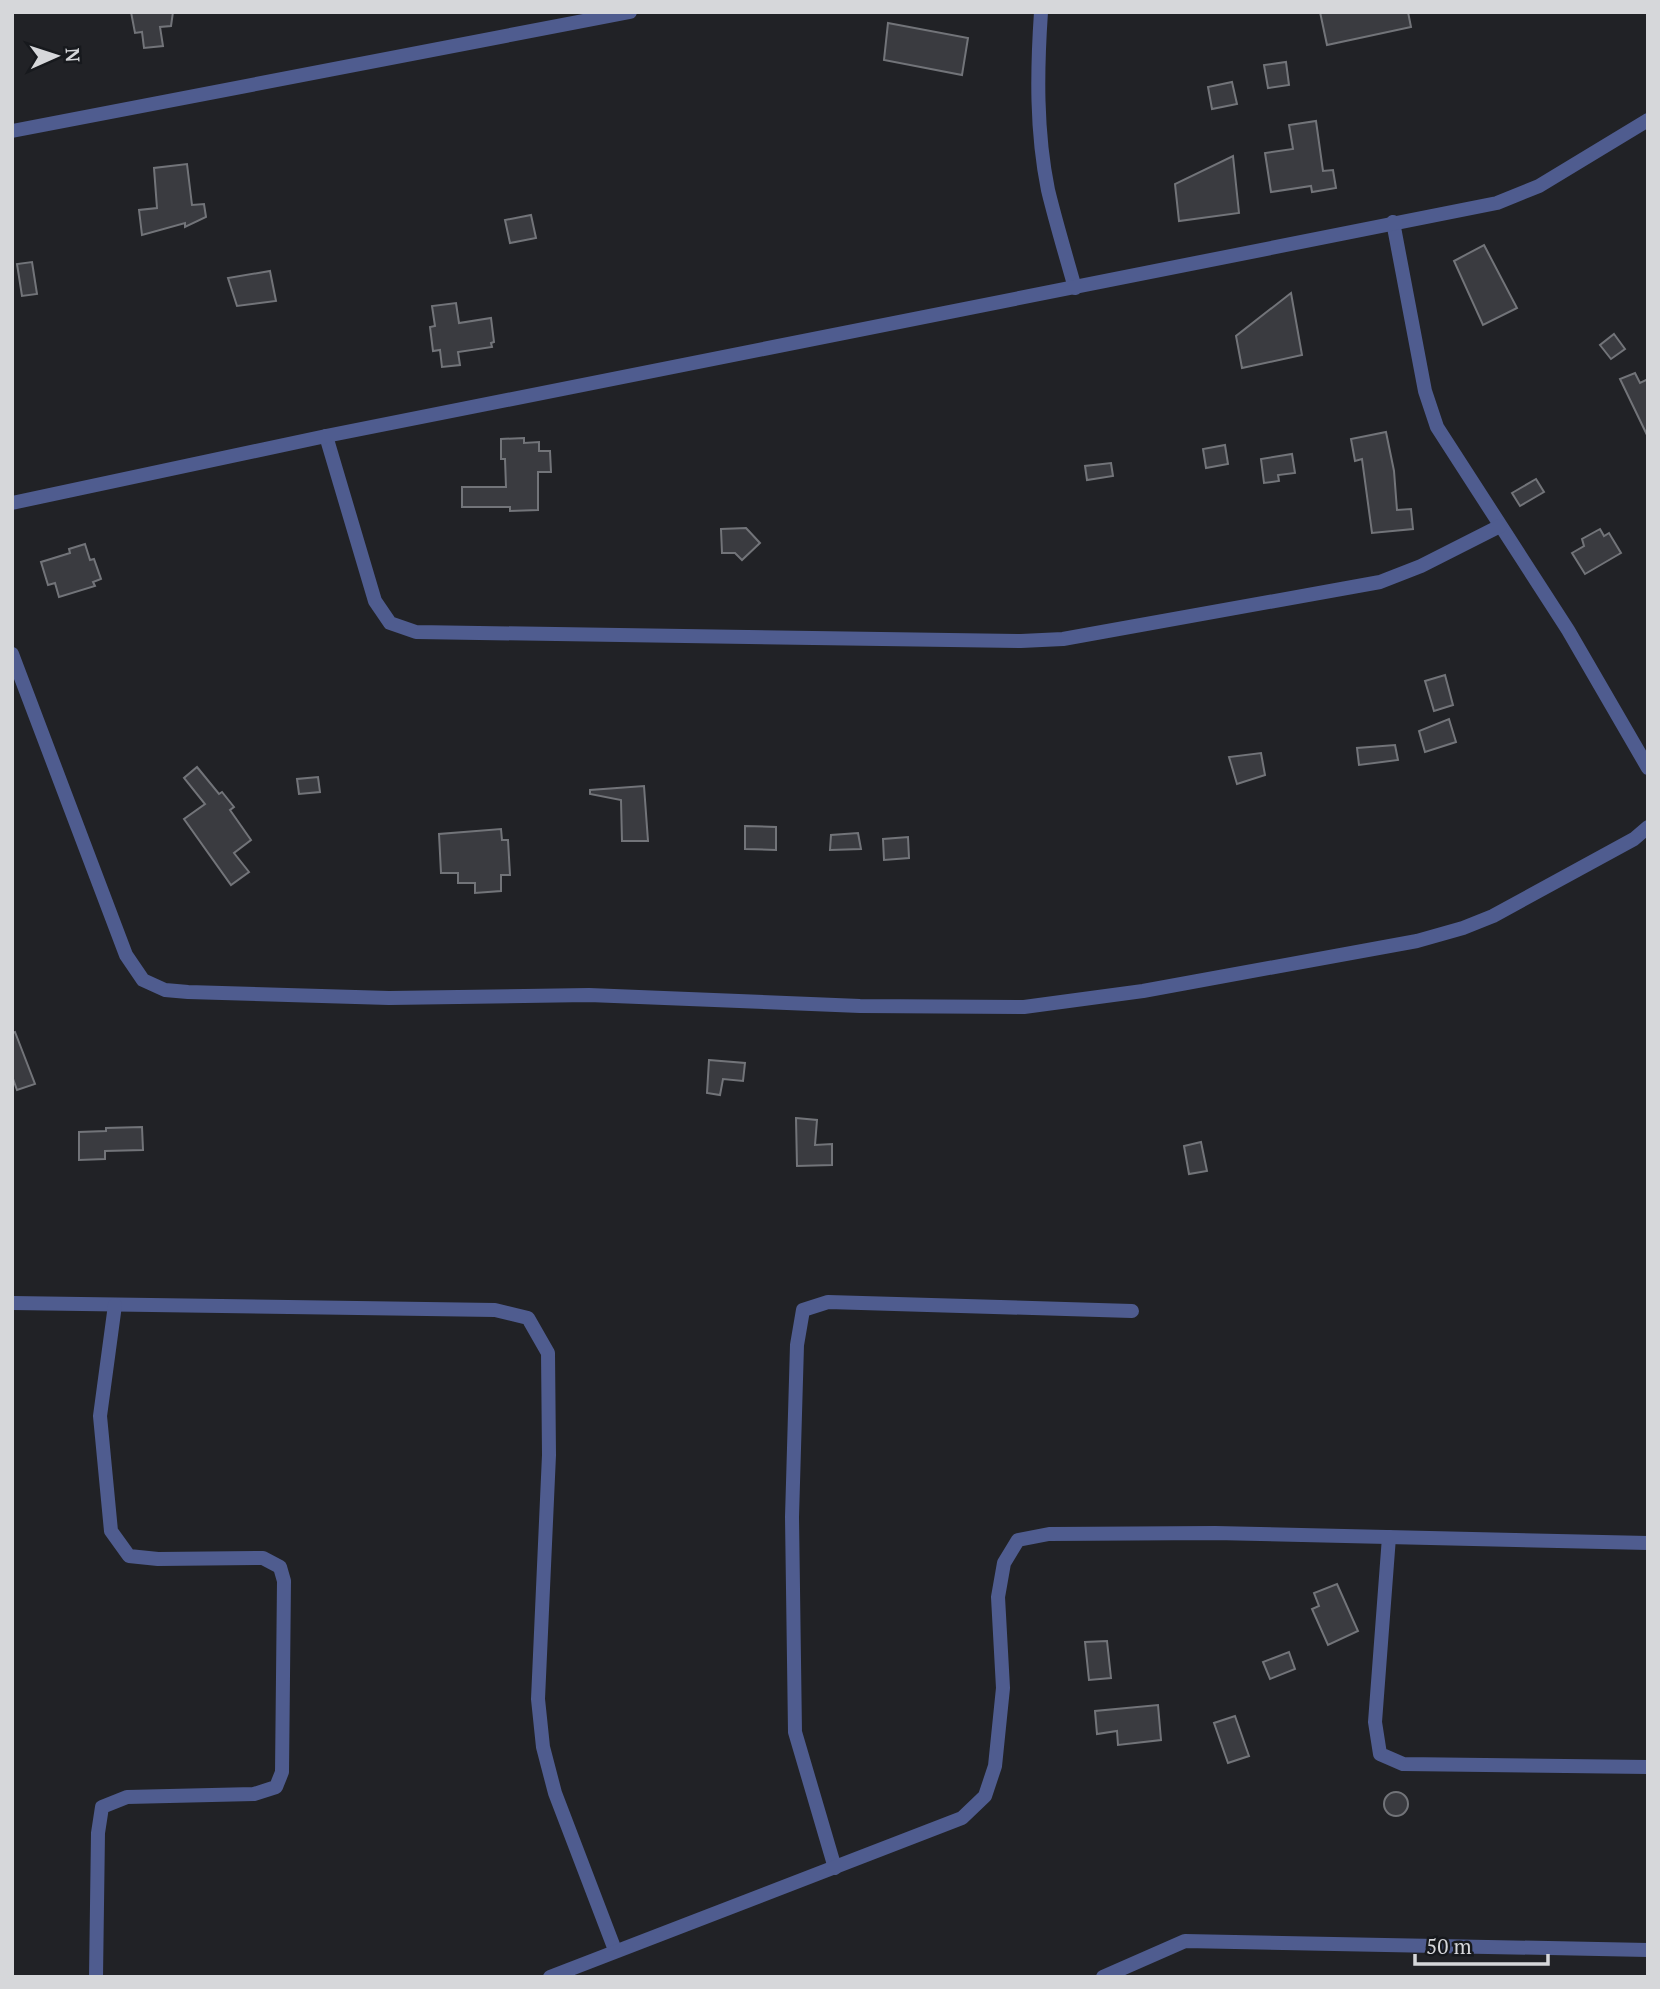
<svg xmlns="http://www.w3.org/2000/svg" width="1660" height="1989" font-family="'PT Serif',serif">
<style>
.building{fill:#3a3b40;stroke:#727479;stroke-width:2}
.lines{fill:none;stroke-linecap:round;stroke-linejoin:round}
.minor{stroke:#4f5c8f;stroke-width:14}
</style>
<rect width="100%" height="100%" fill="#212226"/>
<g class="building">
<path d="M131 12H173L171 26 160 27 163 46 144 48 142 32 135 33Z"/>
<path d="M1320 12H1408L1411 27 1327 45Z"/>
<path d="M888 23 968 38 962 75 884 60Z"/>
<path d="M1286 62 1289 85 1268 88 1264 65Z"/>
<path d="M1232 82 1237 104 1212 109 1208 87Z"/>
<path d="M1316 121 1323 171 1333 170 1336 188 1312 192 1311 186 1271 192 1265 153 1293 149 1289 125Z"/>
<path d="M1233 156 1239 213 1179 221 1175 184Z"/>
<path d="M187 164 192 205 204 204 206 217 185 227V223L142 235 139 210 157 208 154 168Z"/>
<path d="M531 215 536 238 510 243 505 220Z"/>
<path d="M1484 245 1517 308 1483 325 1454 261Z"/>
<path d="M32 262 37 294 22 296 17 264Z"/>
<path d="M270 271 276 301 237 306 228 278Z"/>
<path d="M1291 293 1302 355 1242 368 1236 336Z"/>
<path d="M456 303 459 323 491 318 494 342 491 343 492 347 458 352 460 365 442 367 440 350 433 351 430 327 435 326 432 306Z"/>
<path d="M1614 334 1625 349 1611 359 1600 345Z"/>
<path d="M1635 373 1640 383 1648 379V437L1620 379Z"/>
<path d="M1386 432 1394 471 1397 510 1411 509 1413 529 1372 533 1362 459 1355 461 1351 439Z"/>
<path d="M524 438V443L539 442V451H550L551 472H538V510L510 511V507H462V487H506L505 459H501V439Z"/>
<path d="M1225 445 1228 464 1206 468 1203 449Z"/>
<path d="M1292 454 1295 473 1278 475 1279 481 1264 483 1261 459Z"/>
<path d="M1111 463 1113 476 1087 480 1085 466Z"/>
<path d="M1536 479 1544 492 1520 506 1512 493Z"/>
<path d="M746 528 760 543 742 560 735 553H722L721 529Z"/>
<path d="M1600 529 1604 536 1609 533 1621 553 1585 574 1572 553 1584 546 1582 539Z"/>
<path d="M85 544 90 560 94 559 101 579 93 582 95 586 59 597 55 583 48 585 41 562 70 553 69 549Z"/>
<path d="M1445 675 1453 705 1434 711 1425 681Z"/>
<path d="M1449 719 1456 742 1425 752 1419 731Z"/>
<path d="M1395 745 1398 760 1359 765 1357 748Z"/>
<path d="M1261 753 1265 775 1237 784 1229 757Z"/>
<path d="M197 767 219 794 222 792 234 807 230 810 251 840 234 853 249 872 231 885 184 819 205 804 184 778Z"/>
<path d="M318 777 320 792 299 794 297 779Z"/>
<path d="M644 786 648 841H622L621 800 590 794V790Z"/>
<path d="M745 826 776 827V850L745 849Z"/>
<path d="M501 829 502 840H508L510 875H501V891L475 893V883H458V873H441L439 834Z"/>
<path d="M858 833 861 849 830 850 831 835Z"/>
<path d="M908 837 909 858 884 860 883 839Z"/>
<path d="M15 1032 35 1084 17 1090 12 1076V1033Z"/>
<path d="M709 1060 745 1063 743 1081 723 1079 720 1095 707 1093Z"/>
<path d="M796 1118 817 1120 815 1145 832 1144V1165L797 1166Z"/>
<path d="M142 1127 143 1150 105 1151V1159L79 1160V1132L106 1131V1128Z"/>
<path d="M1201 1142 1207 1171 1189 1174 1184 1146Z"/>
<path d="M1337 1584 1358 1631 1328 1645 1312 1609 1319 1606 1314 1593Z"/>
<path d="M1107 1641 1111 1678 1089 1680 1085 1642Z"/>
<path d="M1289 1652 1295 1669 1270 1679 1263 1662Z"/>
<path d="M1158 1705 1161 1740 1118 1745 1117 1731 1097 1734 1095 1711Z"/>
<path d="M1235 1716 1249 1756 1228 1763 1214 1723Z"/>
<circle cx="1396" cy="1804" r="12"/>
</g>
<g class="lines">
<g class="minor">
<path d="M1041 12C1037 71 1036 131 1048 190 1056 223 1066 256 1075 288"/>
<path d="M12 131 630 12"/>
<path d="M1393 222 1425 391 1437 427 1568 630 1648 768"/>
<path d="M326 436 375 601 390 623 416 632 1021 641 1063 639 1380 582 1421 566 1500 526"/>
<path d="M12 503 326 436 1497 203 1539 186 1648 120"/>
<path d="M12 654 126 955 143 980 165 990 188 992 389 998 589 995 860 1006 1024 1007 1143 991 1417 941 1463 928 1493 916 1634 839 1648 827"/>
<path d="M12 1303 495 1310 528 1318 548 1353 549 1455 538 1699 543 1747 555 1793 615 1950"/>
<path d="M1389 1537 1375 1722 1380 1754 1403 1764 1648 1767"/>
<path d="M835 1868 795 1732 792 1517 797 1345 803 1310 828 1302 1132 1311"/>
<path d="M96 1977 98 1833 102 1807 127 1797 254 1794 276 1787 282 1772 284 1581 280 1567 263 1558 158 1559 129 1556 111 1531 100 1416 115 1305"/>
<path d="M550 1977 962 1818 985 1796 995 1766 1003 1688 998 1597 1004 1563 1018 1540 1049 1534 1215 1533 1648 1543"/>
<path d="M1103 1977 1185 1941 1648 1950"/>
</g>
</g>
<rect width="1660" height="1989" fill="none" stroke="#d6d7da" stroke-width="28"/>
<g transform="translate(56 56) rotate(87)" stroke="#17191d" stroke-width="5" paint-order="stroke">
<path d="M0-5L12 26L0 18L-12 26Z" fill="#d6d7da"/>
<text y="-10" font-size="19" font-weight="bold" text-anchor="middle" fill="#d6d7da">N</text>
</g>
<path d="M1415 1954v10h133v-10" fill="none" stroke="#d6d7da" stroke-width="3.5"/>
<text x="1426" y="1954" font-size="21" fill="#d6d7da" stroke="#17191d" stroke-width="5" paint-order="stroke">50 m</text>
</svg>
